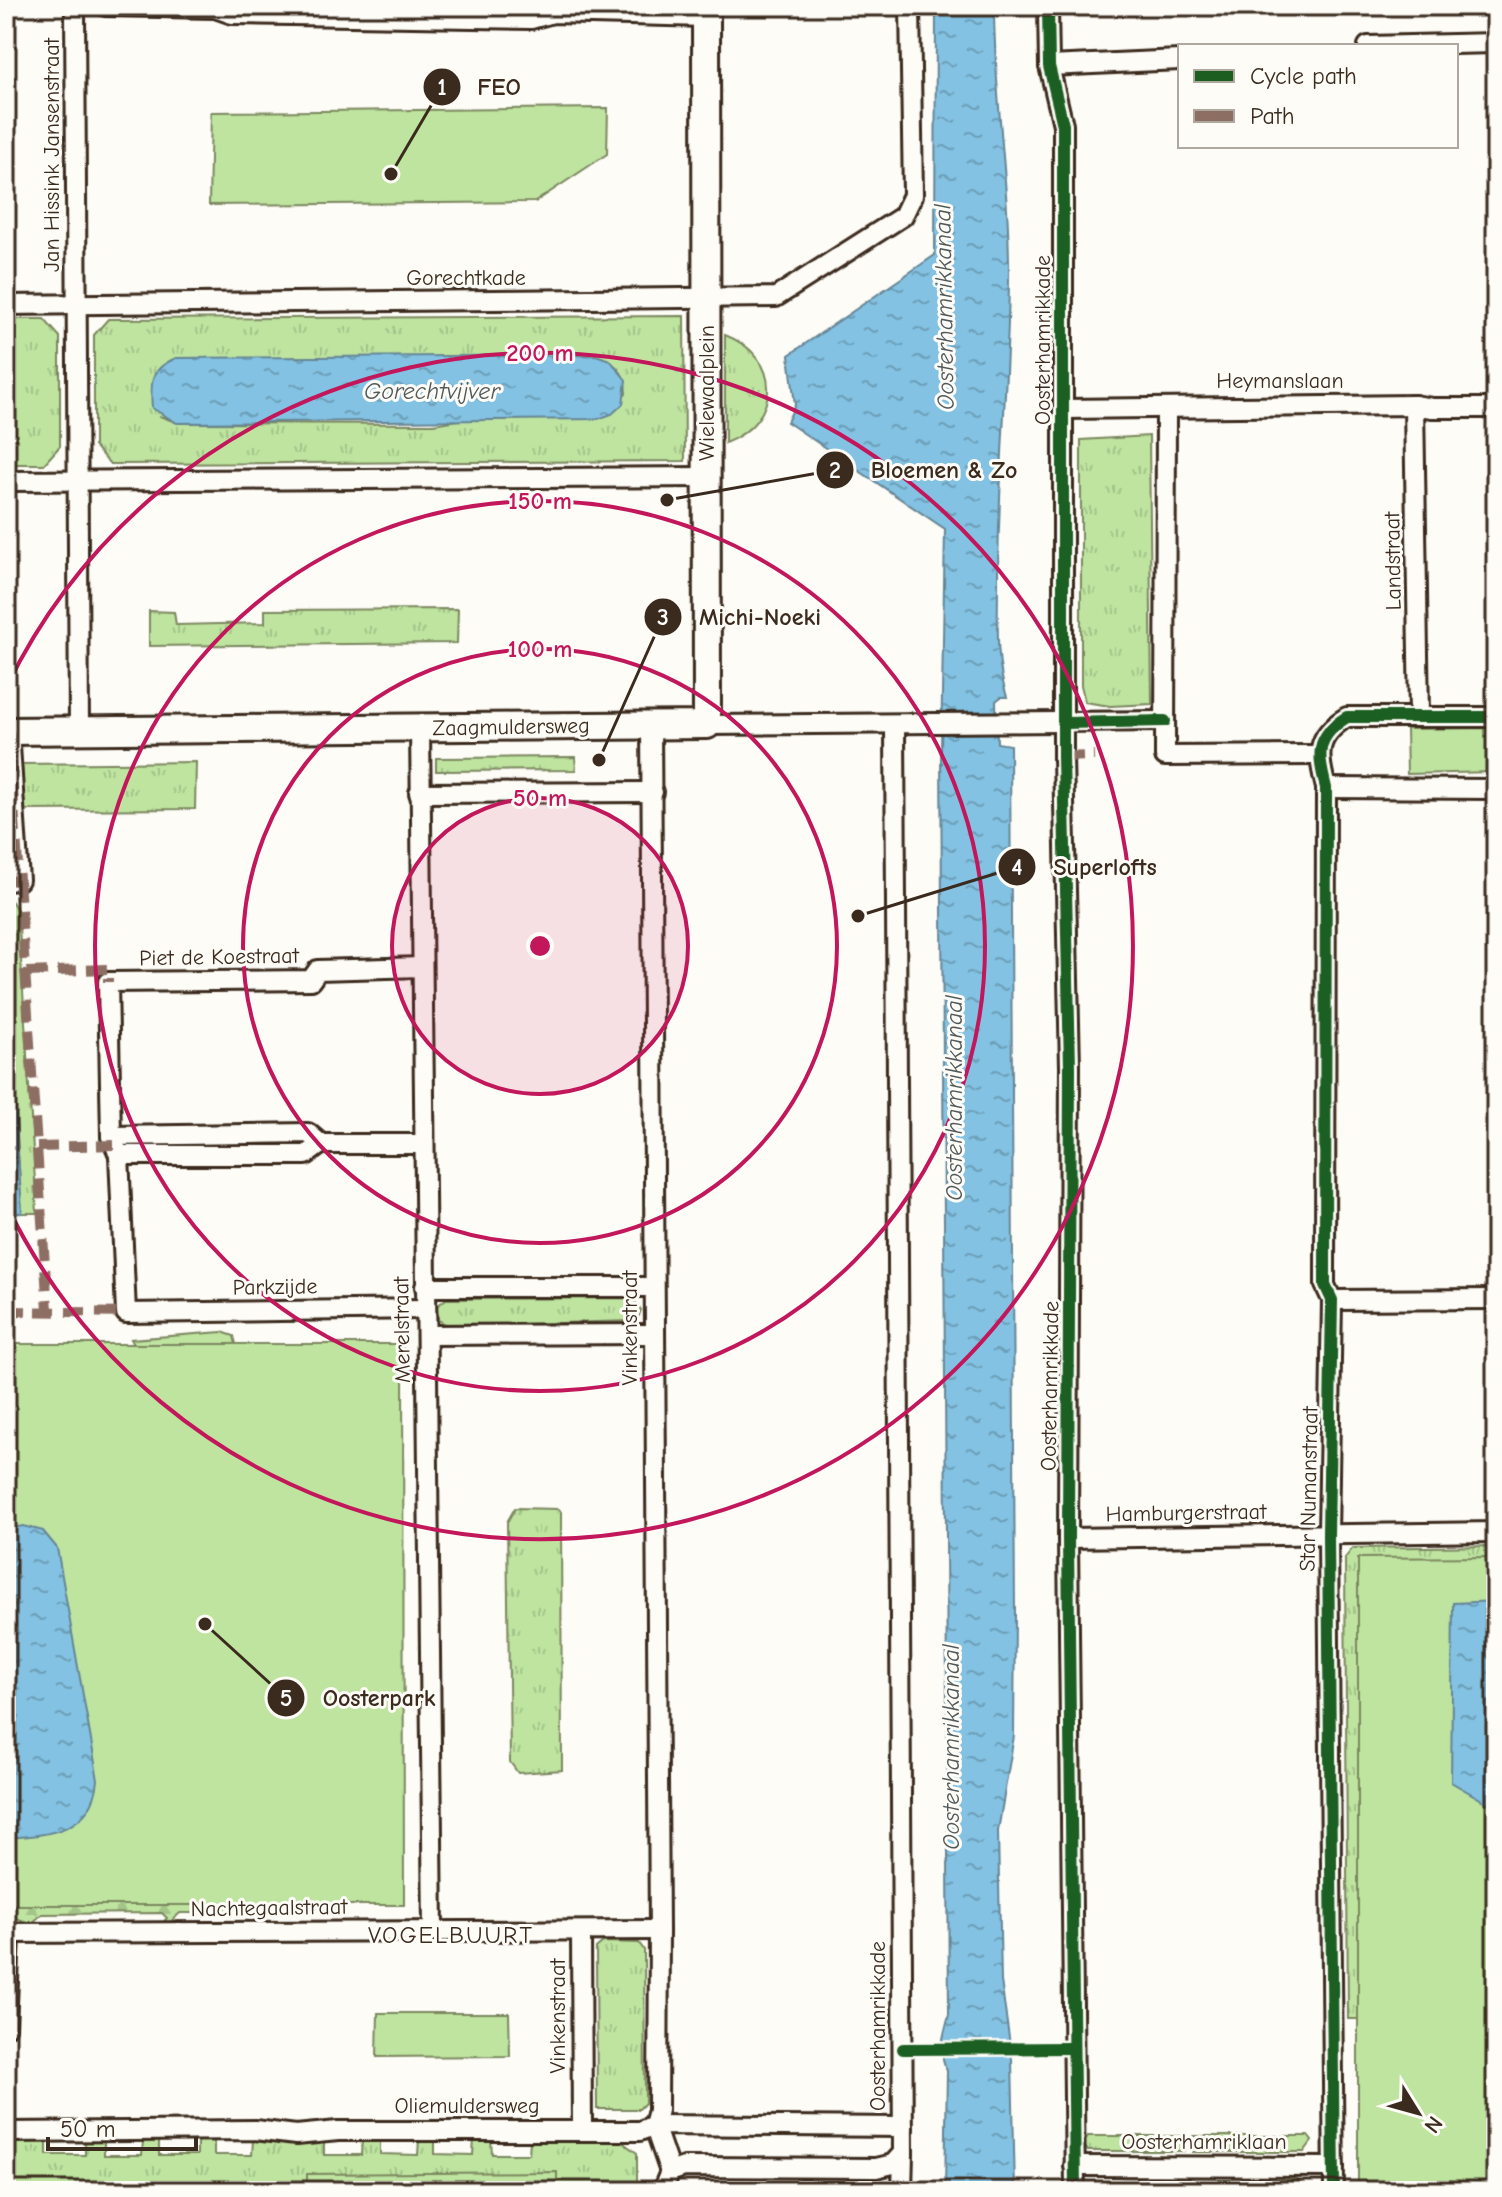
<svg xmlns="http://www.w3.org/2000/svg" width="1502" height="2197" font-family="'Comic Neue',sans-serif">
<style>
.grass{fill:url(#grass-tufts);stroke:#7c875f;stroke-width:2;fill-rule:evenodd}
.forest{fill:url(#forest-firs);stroke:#7c875f;stroke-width:2}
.green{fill:#bee4a0;stroke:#7c875f;stroke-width:2}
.water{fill:url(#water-ripples);stroke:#668594;stroke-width:2}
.pier{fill:#fdfcf7}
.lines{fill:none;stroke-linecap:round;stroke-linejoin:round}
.street-casing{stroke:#3b2a1e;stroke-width:24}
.secondary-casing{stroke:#3b2a1e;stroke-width:32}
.street{stroke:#fdfcf7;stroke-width:18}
.secondary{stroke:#fdfcf7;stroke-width:26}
.quiet{stroke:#8d6e63;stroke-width:10;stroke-dasharray:20 10;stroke-linecap:butt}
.cycleway-casing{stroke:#fdfcf7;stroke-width:17}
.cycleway{stroke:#1b5e20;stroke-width:12}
.ring{fill:none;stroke:#c2185b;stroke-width:4}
.labels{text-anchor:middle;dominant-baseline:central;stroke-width:6;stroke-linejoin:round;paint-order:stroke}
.street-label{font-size:22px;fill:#3b2a1e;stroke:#fdfcf7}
.water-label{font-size:24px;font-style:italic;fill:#515859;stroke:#fdfcf7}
.neighbourhood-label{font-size:24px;letter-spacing:2px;fill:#3b2a1e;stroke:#fdfcf7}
.centre{fill:#c2185b;stroke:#fdfcf7;stroke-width:4}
.ring-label{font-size:24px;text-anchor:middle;font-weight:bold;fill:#c2185b;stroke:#fdfcf7;stroke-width:6;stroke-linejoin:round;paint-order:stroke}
.leader{fill:none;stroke:#3b2a1e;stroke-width:3}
.callout-dot{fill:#3b2a1e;stroke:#fdfcf7;stroke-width:3}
.mark-label{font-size:24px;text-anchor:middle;font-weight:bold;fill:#fff}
.callout-label{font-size:24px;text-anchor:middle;font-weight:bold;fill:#3b2a1e;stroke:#fdfcf7;stroke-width:6;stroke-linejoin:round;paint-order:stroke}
</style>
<defs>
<pattern id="grass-tufts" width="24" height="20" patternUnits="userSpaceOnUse" patternTransform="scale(2)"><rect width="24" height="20" fill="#bee4a0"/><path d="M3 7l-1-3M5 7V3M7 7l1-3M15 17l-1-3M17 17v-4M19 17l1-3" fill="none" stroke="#a4c489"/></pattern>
<pattern id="forest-firs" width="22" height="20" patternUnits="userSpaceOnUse" patternTransform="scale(2)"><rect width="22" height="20" fill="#bee4a0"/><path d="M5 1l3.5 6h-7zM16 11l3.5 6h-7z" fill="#a4c489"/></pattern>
<pattern id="water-ripples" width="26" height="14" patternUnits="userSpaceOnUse" patternTransform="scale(2)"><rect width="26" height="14" fill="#83c2e3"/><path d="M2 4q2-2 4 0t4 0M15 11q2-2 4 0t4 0" fill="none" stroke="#6c9eb7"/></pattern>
</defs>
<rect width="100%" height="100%" fill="#fdfcf7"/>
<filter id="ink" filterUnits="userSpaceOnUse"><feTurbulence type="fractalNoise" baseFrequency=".0125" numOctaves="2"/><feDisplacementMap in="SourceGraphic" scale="16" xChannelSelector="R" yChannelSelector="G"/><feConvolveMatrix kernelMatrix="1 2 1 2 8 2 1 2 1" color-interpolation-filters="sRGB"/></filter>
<g filter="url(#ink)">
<g class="grass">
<path d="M684 316 685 461 110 464 94 446V335L108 319ZM596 355C616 363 626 372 626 394L433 424 178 423 162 417 571 356Z"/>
<path d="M6 319H44L60 337V446L44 464H6Z"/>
<path d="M725 335C783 357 782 421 725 443Z"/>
<path d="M1149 436 1152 704 1110 706 1085 702 1081 685V440Z"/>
<path d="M458 609 457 643 149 646V611L174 612 176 625 265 623V610Z"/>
<path d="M575 757 576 770 436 771V758Z"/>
<path d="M196 762 195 809 24 810 22 764Z"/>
<path d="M6 893 18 911 37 1213H22L6 970Z"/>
<path d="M632 1298 641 1310 638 1318 631 1321 449 1326 438 1320 437 1306 446 1299Z"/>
<path d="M222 1332 234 1336 236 1344 157 1387 131 1339Z"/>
<path d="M515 1508 559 1509 561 1512 562 1770 518 1773 510 1762 507 1522Z"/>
<path d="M1496 1546V1601L1371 2019H1348L1345 1558 1353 1548Z"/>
<path d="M603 1942 639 1943 644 1950 645 2103 639 2109H597L596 1948Z"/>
<path d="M1088 2136H1184V2151H1088L1083 2144Z"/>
<path d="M1193 2136H1308L1312 2141 1304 2152H1193Z"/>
<path d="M419 2139H435V2154L473 2155 474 2139H491L492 2154H529L530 2141 622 2142 637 2153V2191H6V2140L47 2141V2155H85V2140H104V2155H142L143 2140H159V2155H197V2140H214V2155H252L253 2140H324V2155H361L362 2140H380V2154L418 2155Z"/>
<path d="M1123 2180H1297L1305 2187 1303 2191H1116V2183Z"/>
</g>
<path class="forest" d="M6 1878 227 1886 229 1913H180L166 1926H160L167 1918 162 1913 42 1914 26 1929 25 1921 6 1916Z"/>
<g class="green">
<path d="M608 108 607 154 535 202 209 205 211 112Z"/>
<path d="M1494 728 1495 772 1407 774 1406 729Z"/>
<path d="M6 1344H403L404 1905H6Z"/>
<path d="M1496 1557V2191H1358V1558Z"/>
<path d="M378 2013H509L510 2056 377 2057Z"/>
<path d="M557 2172V2191H307V2174Z"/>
</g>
<g class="water">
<path d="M936 6H994C994 97 1010 188 1009 279 1008 380 998 481 998 583 998 620 995 661 1007 697H1001L996 701 997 743 1010 745 1015 1614 1014 1736 998 1831 1001 1981 1012 2059 1015 2191H945L947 2071C937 2048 944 2037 949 2014L941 750 945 529 787 422 795 405 789 355 935 255Z"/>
<path d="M596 355 610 360 626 380 623 404 612 414 598 419 177 423 152 408C150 382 150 369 176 358Z"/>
<path d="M6 970 22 1213 6 1214Z"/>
<path d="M23 1526 43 1531 57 1548 98 1780C93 1832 49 1835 6 1838V1539L13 1528Z"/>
<path d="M1496 1601V1808L1451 1782 1453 1603Z"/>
</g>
<path class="pier" d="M940 2042H1006L1013 2043 1014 2052 940 2054Z"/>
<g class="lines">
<defs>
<g id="street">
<path d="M75 6 79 730"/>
<path d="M106 6 215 8 232 14 531 19 553 13 706 17"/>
<path d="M1048 6 1049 66 1063 125V757L1070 1067 1068 1538 1075 2191"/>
<path d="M1368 46 1496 43"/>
<path d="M1049 66 1180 60"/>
<path d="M6 305 776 297 903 216 913 195 910 6"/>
<path d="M1414 405 1419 716"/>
<path d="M1064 409 1414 405 1432 408H1496"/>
<path d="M1166 409 1165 756 1318 755"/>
<path d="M6 481 707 477"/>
<path d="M651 725 659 1930 658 2110 654 2125 670 2172"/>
<path d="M707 725 1165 721"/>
<path d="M420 728 433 1930"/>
<path d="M1326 788 1496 789"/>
<path d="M419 793 653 792"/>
<path d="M6 881 19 880 9 731"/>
<path d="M111 1136 308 1133 321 1144"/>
<path d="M423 1144H321L306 1155H119L126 1313 424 1309"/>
<path d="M119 1155 111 1136 108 982 311 980 318 970 422 967"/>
<path d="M425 1287H654"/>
<path d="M1332 1300 1496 1299"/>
<path d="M428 1335 654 1334"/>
<path d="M1068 1538 1496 1532"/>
<path d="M581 1931 582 2129"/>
<path d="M6 1933 659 1930"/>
<path d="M6 2027 10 1935"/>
<path d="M6 2132 255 2130 296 2135 338 2131H640L654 2125 903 2127"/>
<path d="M1074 2166 1334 2167"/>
<path d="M670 2172 684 2167 876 2168 893 2164 903 2153 895 725"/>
<path d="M662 2191 670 2172"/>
<path d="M902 2191 903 2153"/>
<path d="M1334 2191 1328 1535 1332 1300 1325 1285 1326 788C1318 755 1314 737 1347 717H1496"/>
</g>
<path id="secondary" d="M6 731 707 725 706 6"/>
</defs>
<use href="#street" class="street-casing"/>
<use href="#secondary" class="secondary-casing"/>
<use href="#street" class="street"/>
<use href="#secondary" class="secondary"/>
<g class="quiet">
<path d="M1063 757 1094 756"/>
<path d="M19 880 48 1310"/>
<path d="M6 881 19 880 9 731"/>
<path d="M27 972 108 969V982"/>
<path d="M37 1147 114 1145"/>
<path d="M6 1311 126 1313"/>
</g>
<defs>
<g id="cycleway">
<path d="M1048 6 1049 66 1063 125V757L1070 1067 1068 1538 1075 2191"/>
<path d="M1064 723 1165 721"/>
<path d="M903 2049 1071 2048"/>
<path d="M1334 2191 1328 1535 1332 1300 1325 1285 1326 788C1318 755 1314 737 1347 717H1496"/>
</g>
</defs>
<use href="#cycleway" class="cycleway-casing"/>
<use href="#cycleway" class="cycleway"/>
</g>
</g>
<circle cx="540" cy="946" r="148" fill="#c2185b" fill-opacity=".12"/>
<g class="ring">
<circle cx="540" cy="946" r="148"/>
<circle cx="540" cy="946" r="297"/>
<circle cx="540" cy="946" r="445"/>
<path d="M7 686A593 593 0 1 1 7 1206"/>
</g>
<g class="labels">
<g class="street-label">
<text transform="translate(52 155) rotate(-90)">Jan Hissink Jansenstraat</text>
<text x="466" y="278">Gorechtkade</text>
<text transform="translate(1043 340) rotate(-90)">Oosterhamrikkade</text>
<text x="1280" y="381">Heymanslaan</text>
<text transform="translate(707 393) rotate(-90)">Wielewaalplein</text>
<text transform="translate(1393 561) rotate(-91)">Landstraat</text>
<text transform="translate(511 727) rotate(-1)">Zaagmuldersweg</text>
<text transform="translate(219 957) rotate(-1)">Piet de Koestraat</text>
<text transform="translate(275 1287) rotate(-1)">Parkzijde</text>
<text transform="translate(630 1328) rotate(-90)">Vinkenstraat</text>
<text transform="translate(402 1330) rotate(-91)">Merelstraat</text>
<text transform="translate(1050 1386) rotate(-89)">Oosterhamrikkade</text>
<text transform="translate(1309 1489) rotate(-89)">Star Numanstraat</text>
<text transform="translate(1186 1513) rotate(-1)">Hamburgerstraat</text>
<text transform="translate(269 1908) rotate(-1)">Nachtegaalstraat</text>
<text transform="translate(558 2016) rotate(-90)">Vinkenstraat</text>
<text transform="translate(878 2026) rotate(-90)">Oosterhamrikkade</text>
<text x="467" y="2106">Oliemuldersweg</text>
<text x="1204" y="2142">Oosterhamriklaan</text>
</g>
<g class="water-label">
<text transform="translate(944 307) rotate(-91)">Oosterhamrikkanaal</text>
<text x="432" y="391">Gorechtvijver</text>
<text transform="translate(954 1098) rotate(-90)">Oosterhamrikkanaal</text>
<text transform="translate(951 1747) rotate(-90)">Oosterhamrikkanaal</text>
</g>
<g class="neighbourhood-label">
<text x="451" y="1935">VOGELBUURT</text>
</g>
</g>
<circle cx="540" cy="946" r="12" class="centre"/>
<g class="ring-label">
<text x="540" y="361">200 m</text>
<text x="540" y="509">150 m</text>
<text x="540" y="657">100 m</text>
<text x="540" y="806">50 m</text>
</g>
<path class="leader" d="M391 174L442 87M667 500L835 470M599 760L663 617M858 916L1017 867M205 1624L286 1698"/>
<g class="callout-dot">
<circle cx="391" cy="174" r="8"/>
<circle cx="667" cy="500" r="8"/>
<circle cx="599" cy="760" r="8"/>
<circle cx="858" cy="916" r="8"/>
<circle cx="205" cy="1624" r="8"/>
<circle cx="442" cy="87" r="20"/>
<circle cx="835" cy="470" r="20"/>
<circle cx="663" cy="617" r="20"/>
<circle cx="1017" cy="867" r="20"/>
<circle cx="286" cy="1698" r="20"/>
</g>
<g class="mark-label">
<text x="442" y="95">1</text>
<text x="835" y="478">2</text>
<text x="663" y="625">3</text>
<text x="1017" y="875">4</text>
<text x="286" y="1706">5</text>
</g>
<g class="callout-label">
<text x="499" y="95">FEO</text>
<text x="944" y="478">Bloemen &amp; Zo</text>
<text x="760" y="625">Michi-Noeki</text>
<text x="1105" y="875">Superlofts</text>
<text x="379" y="1706">Oosterpark</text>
</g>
<rect width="1502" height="2197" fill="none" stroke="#fdfcf7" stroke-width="32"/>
<rect x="16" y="16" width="1470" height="2165" fill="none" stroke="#3b2a1e" stroke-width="3" filter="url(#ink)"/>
<rect x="1178" y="44" width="280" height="104" fill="#fdfcf7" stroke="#afa8a0" stroke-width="2"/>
<rect x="1194" y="70" width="40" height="12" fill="#1b5e20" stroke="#afa8a0" stroke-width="2"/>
<text x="1250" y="84" font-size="24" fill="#3b2a1e">Cycle path</text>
<rect x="1194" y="110" width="40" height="12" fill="#8d6e63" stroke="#afa8a0" stroke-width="2"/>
<text x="1250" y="124" font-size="24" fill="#3b2a1e">Path</text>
<g transform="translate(1418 2113) rotate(127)" stroke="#fdfcf7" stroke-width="6" paint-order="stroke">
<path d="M0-6L14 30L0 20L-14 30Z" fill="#3b2a1e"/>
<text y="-12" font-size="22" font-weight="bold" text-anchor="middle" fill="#3b2a1e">N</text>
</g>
<path d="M48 2137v12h148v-12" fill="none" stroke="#3b2a1e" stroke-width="4"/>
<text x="60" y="2137" font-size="24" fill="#3b2a1e" stroke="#fdfcf7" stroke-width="6" paint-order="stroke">50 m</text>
</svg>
